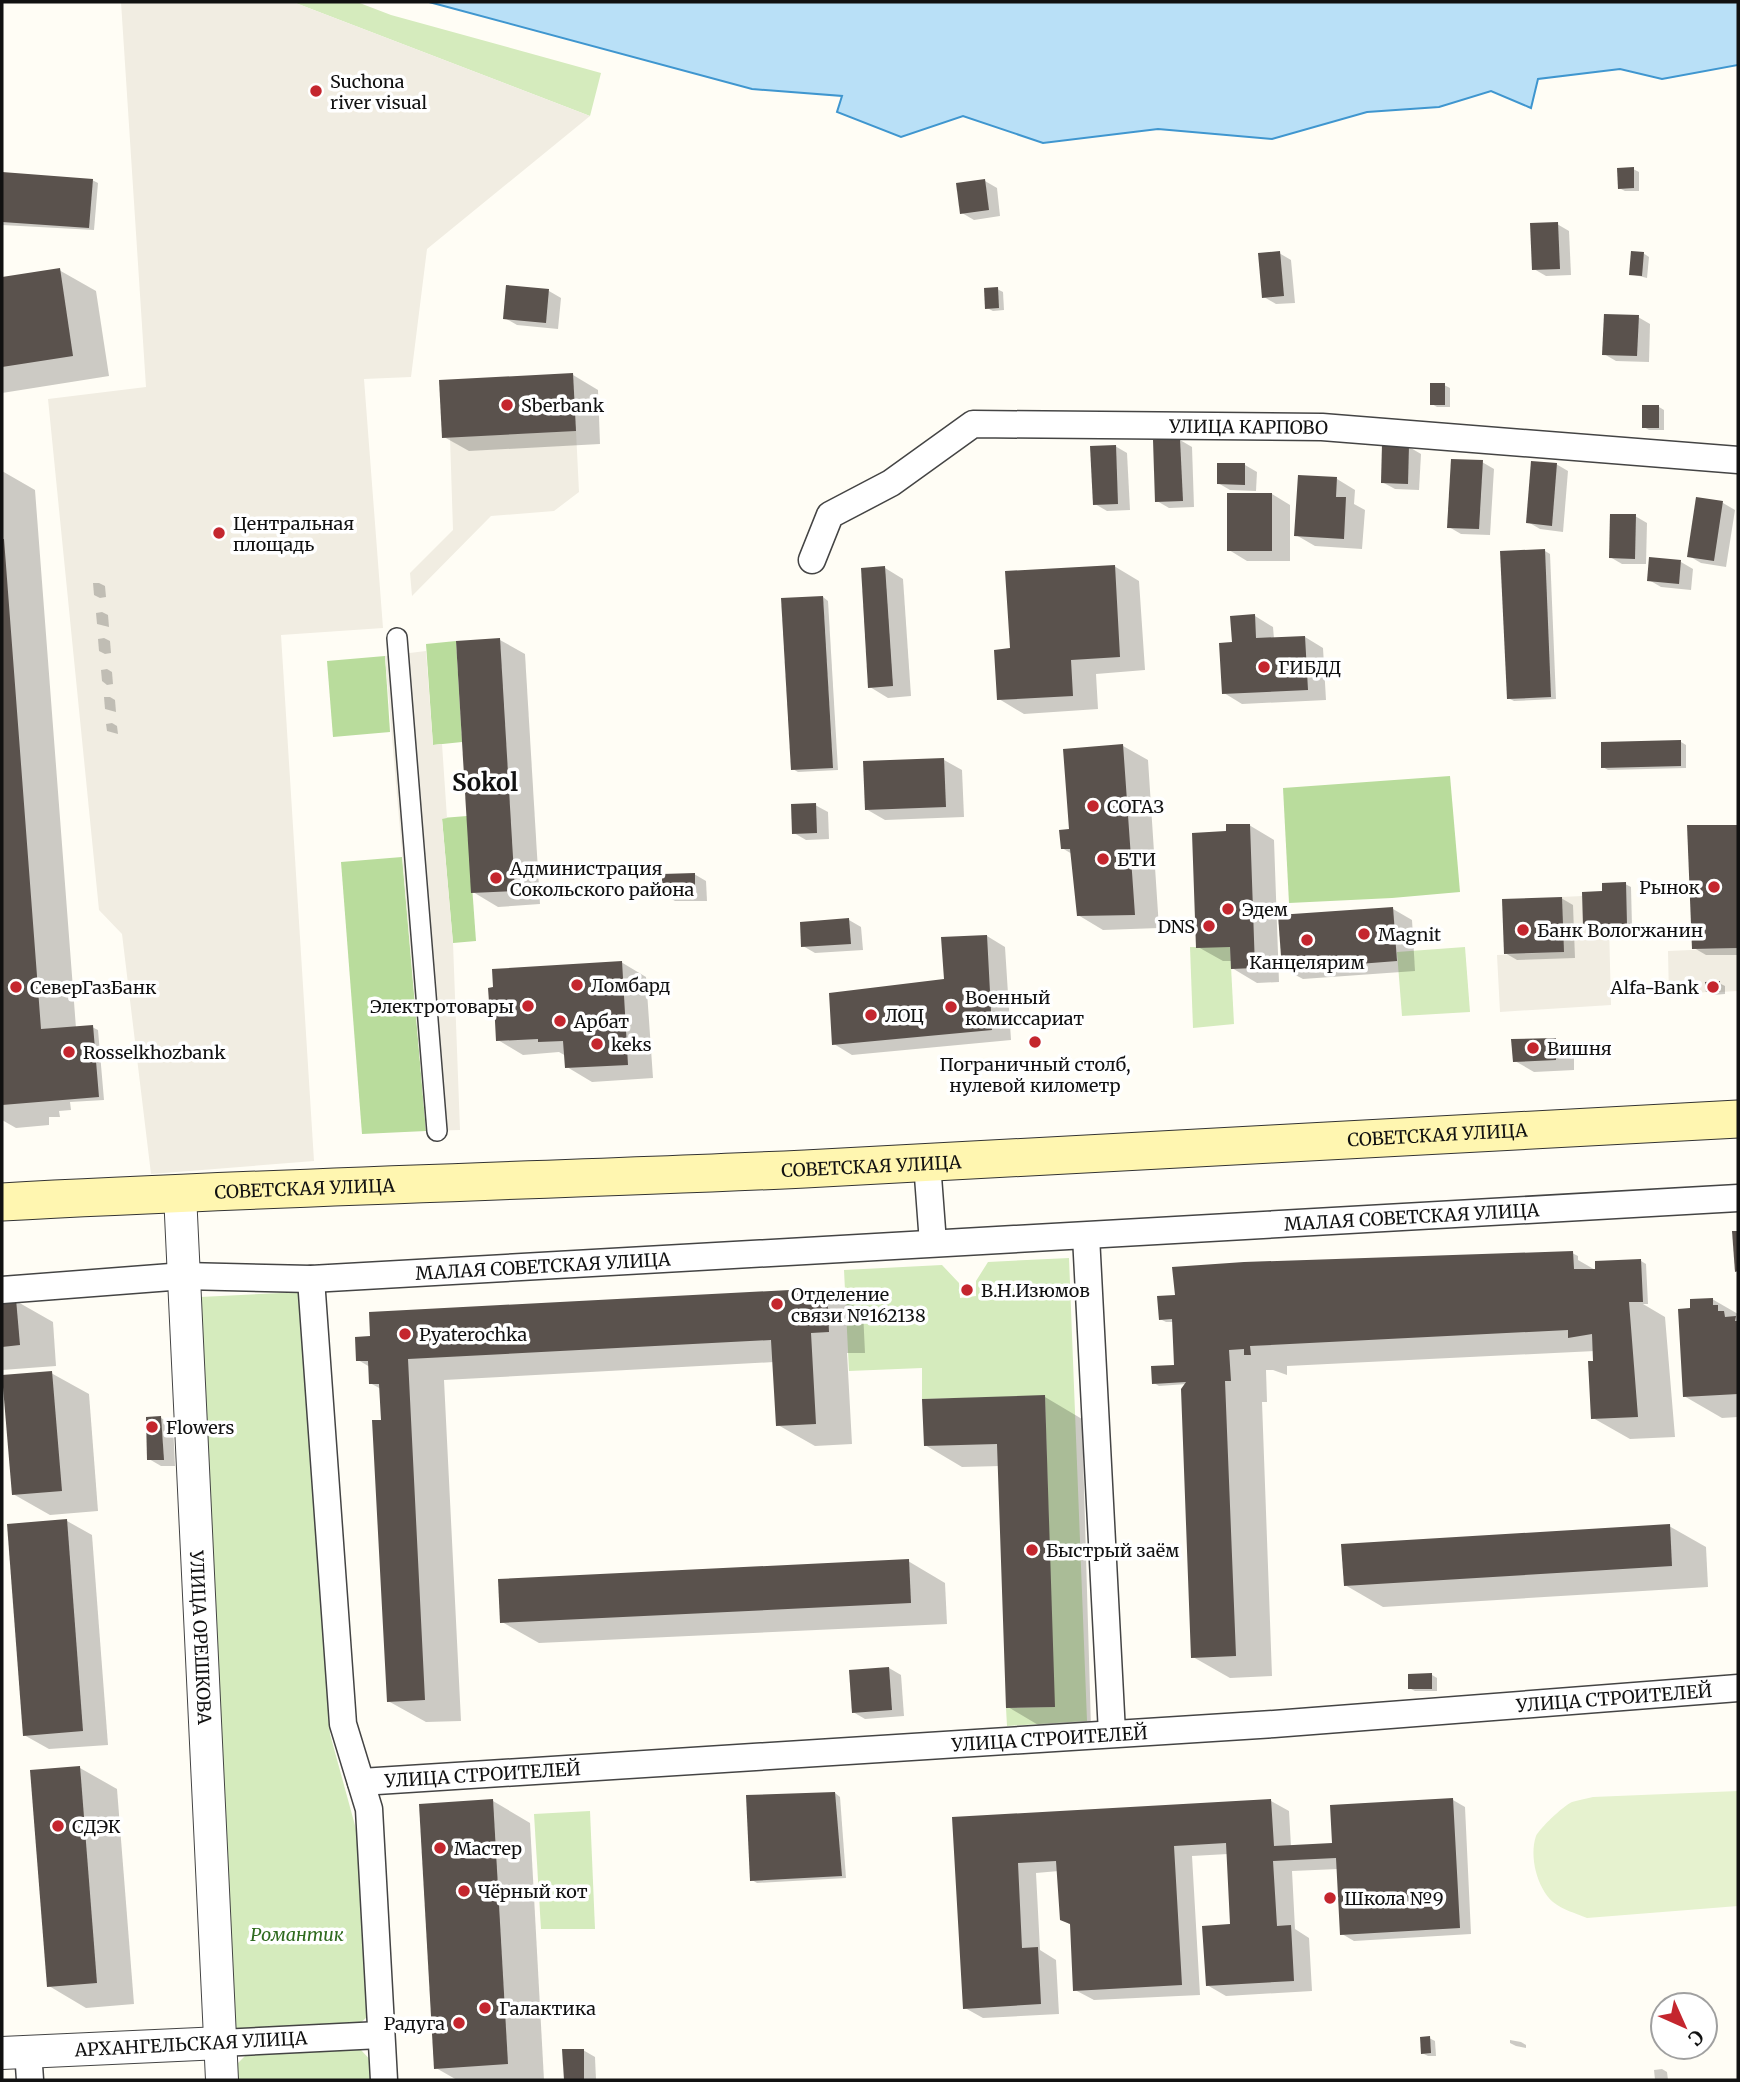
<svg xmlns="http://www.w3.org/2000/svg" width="1740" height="2082" font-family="Merriweather,serif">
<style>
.green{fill:#d5ebbd}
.forest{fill:#b9dc9c}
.pitch{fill:#e6f2cf}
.plaza{fill:#f1ede2}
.water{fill:#b9e0f7;stroke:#3f96cf;stroke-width:2}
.shadow{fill:#0003}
.building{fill:#5a524d}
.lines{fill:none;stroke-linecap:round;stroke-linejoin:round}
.pedestrian-casing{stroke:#444;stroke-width:22}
.minor-casing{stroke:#444;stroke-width:29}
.tertiary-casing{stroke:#444;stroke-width:34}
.secondary-casing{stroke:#333;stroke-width:39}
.pedestrian{stroke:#fff;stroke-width:19}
.minor{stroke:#fff;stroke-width:26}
.tertiary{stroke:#fff;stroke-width:32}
.secondary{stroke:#fff6b0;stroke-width:37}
.poi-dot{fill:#c4262e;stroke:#fff;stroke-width:2.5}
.labels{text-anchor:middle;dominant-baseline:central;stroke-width:7;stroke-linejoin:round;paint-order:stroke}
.poi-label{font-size:18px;fill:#111;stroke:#fff;text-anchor:start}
.street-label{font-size:18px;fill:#111;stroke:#fff}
.park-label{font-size:18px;font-style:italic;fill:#2f6b1f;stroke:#fff}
.district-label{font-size:24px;font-weight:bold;fill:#111;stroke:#fff}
</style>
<rect width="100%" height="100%" fill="#fffdf5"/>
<g class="green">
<path d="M293 2H357L391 15 601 73 590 116Z"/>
<path d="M1190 947H1230L1234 1024 1193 1028Z"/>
<path d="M1465 947 1470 1012 1402 1016 1397 952Z"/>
<path d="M1069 1258 1087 1721 1007 1726 1006 1708 1054 1707 1045 1396 922 1399V1368L849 1371 844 1270 942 1265 959 1283 960 1298 976 1296V1281L988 1262Z"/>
<path d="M301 1292 330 1734 359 1840 367 2017 355 2028 234 2034 200 1297Z"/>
<path d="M590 1811 595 1929H541L534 1814Z"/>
<path d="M361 2050 375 2065 376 2080H236V2065L248 2053Z"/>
</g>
<g class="forest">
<path d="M456 641 462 742 433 745 426 644Z"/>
<path d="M385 656 390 732 333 737 327 661Z"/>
<path d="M1450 776 1460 892 1392 898 1289 903 1283 788Z"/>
<path d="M467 816 476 941 453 943 442 818Z"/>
<path d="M402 857 426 1131 362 1134 341 862Z"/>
</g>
<path class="pitch" d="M1738 1791V1906L1587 1918C1575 1913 1563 1910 1553 1902 1537 1888 1529 1856 1536 1836 1540 1828 1563 1806 1572 1802 1578 1800 1586 1799 1593 1797Z"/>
<g class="plaza">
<path d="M121 2H293L590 116 427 249 411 377 364 379 383 628 281 635 314 1161 151 1174 122 934 99 910 48 399 146 387Z"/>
<path d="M576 431 579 492 554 511 491 516 412 596 410 573 453 530 450 437Z"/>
<path d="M426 651 433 745 442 744 447 818 442 819 453 943 460 1130 426 1131 385 656Z"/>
<path d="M1582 896 1584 925H1609L1611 1005 1500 1012 1497 955 1563 952 1562 897Z"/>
<path d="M1737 948 1738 991 1720 992V981L1706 982V992L1669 998 1668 951Z"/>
</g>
<path class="water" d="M429 2H1738V65L1662 79 1620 69 1538 79 1531 108 1491 91 1439 107 1367 112 1272 139 1158 129 1043 143 963 116 901 137 837 112 842 96 752 89Z"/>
<g class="shadow">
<path d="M1633 169 1639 172V191H1625L1619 188Z"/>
<path d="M2 174 92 180 98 183 94 230 2 225Z"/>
<path d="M985 181 997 188 1000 216 974 220 962 213Z"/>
<path d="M1557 224 1569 231 1571 275 1546 276 1534 269Z"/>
<path d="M1279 253 1291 260 1295 303 1276 304 1264 297Z"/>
<path d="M1643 253 1649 257 1647 278 1631 274Z"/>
<path d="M59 270 96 291 109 376 2 393V278Z"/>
<path d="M997 289 1003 292 1004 310 993 311 987 308Z"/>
<path d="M549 291 561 298 558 329 517 325 505 318Z"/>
<path d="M1638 317 1650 324 1649 362 1616 361 1604 354Z"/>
<path d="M573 375 598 390 600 444 469 451 444 437Z"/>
<path d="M1444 385 1450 388V407H1437L1432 404Z"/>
<path d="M1659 407 1664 410V430H1649L1644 427Z"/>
<path d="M1180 440 1192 447 1194 507 1169 508 1157 501Z"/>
<path d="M1115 446 1127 453 1130 510 1107 511 1095 504Z"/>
<path d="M1409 447 1421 454 1419 490 1395 489 1382 482Z"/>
<path d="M1482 462 1494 469 1490 535 1461 534 1449 527Z"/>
<path d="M1556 464 1568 471 1563 532 1540 529 1528 522Z"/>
<path d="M1245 465 1257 472 1256 491 1230 490 1218 483Z"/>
<path d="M2 471 35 490 76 1028 92 1027 98 1030 104 1100 70 1102 71 1110 59 1111 60 1117H49V1125L16 1128 2 1120Z"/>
<path d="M1337 479 1355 490 1354 504 1365 510 1362 549 1315 546 1296 535Z"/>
<path d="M1272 494 1290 505V561H1247L1229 550Z"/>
<path d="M1698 499 1723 503 1735 510 1726 567 1701 563 1689 556Z"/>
<path d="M1635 516 1647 523 1646 564H1622L1610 557Z"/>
<path d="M1545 551 1550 554 1556 699 1514 701 1508 698Z"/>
<path d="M1681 562 1693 569 1691 590 1661 587 1649 580Z"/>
<path d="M1114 566 1139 581 1145 670 1096 674 1098 709 1024 714 999 699Z"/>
<path d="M885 568 903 579 911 696 888 698 870 687Z"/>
<path d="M93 583H99L105 586 106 597 100 598 94 595Z"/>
<path d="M823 597 828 601 838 770 798 772 793 769Z"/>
<path d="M102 612 108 615 109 627 97 624 96 613Z"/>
<path d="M1255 616 1273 627 1274 639 1305 637 1323 648 1326 700 1242 704 1224 693 1233 644Z"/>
<path d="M104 638 110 641 111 653 105 654 99 651 98 639Z"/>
<path d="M500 640 525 654 540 904 498 907 473 892Z"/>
<path d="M107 669 112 672 113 684 107 685 102 681 101 670Z"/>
<path d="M104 697H110L115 700 116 712 105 709Z"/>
<path d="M112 723 117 726 118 734 107 731 106 724Z"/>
<path d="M1681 742 1686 745V768L1608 770 1603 767Z"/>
<path d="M1123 746 1148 760 1159 928 1103 930 1078 915 1072 854 1062 848 1071 831Z"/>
<path d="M944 760 962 770 964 817 885 820 866 809Z"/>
<path d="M815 805 828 812 829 839 806 840 794 833Z"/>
<path d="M1249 825 1274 840 1279 982 1257 983 1232 968V961H1223L1198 947 1228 833Z"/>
<path d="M1738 826V955H1706L1694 948 1689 827Z"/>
<path d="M694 874 706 881 707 901H675L663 894Z"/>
<path d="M1625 884 1631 887 1632 927 1591 928 1585 925 1604 893Z"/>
<path d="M1561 898 1573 905 1575 958 1517 960 1505 953Z"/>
<path d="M1393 909 1412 920 1415 971 1303 979 1284 969Z"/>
<path d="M849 920 861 927 863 950 815 953 803 946Z"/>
<path d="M987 936 1005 947 1011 1040 852 1055 834 1044 946 981Z"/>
<path d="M621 962 646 977 653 1078 592 1082 567 1067 566 1056 559 1052 523 1055 498 1040 496 1004 490 1001Z"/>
<path d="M1719 983 1725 986V994L1713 995 1708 991Z"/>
<path d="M1556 1039 1574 1050V1070L1534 1072 1515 1061Z"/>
<path d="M1572 1253 1578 1256V1260L1597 1271 1641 1261 1646 1264 1648 1304H1643L1665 1317 1675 1437 1630 1439 1593 1418 1595 1351 1287 1366V1375L1273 1370H1266L1267 1402H1262L1272 1676 1230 1678 1193 1657 1187 1384 1159 1386 1154 1383 1176 1366 1173 1322H1166L1160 1319Z"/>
<path d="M826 1290 863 1311 865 1353H847L852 1444 815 1446 778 1425 774 1362 444 1380 461 1721 426 1722 388 1701 381 1389 370 1383V1367L358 1360Z"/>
<path d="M1712 1299 1738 1314V1417L1722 1418 1684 1396 1692 1310Z"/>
<path d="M16 1301 53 1322 56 1366 2 1370V1302Z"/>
<path d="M51 1373 89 1394 98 1511 50 1515 13 1494Z"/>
<path d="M1045 1397 1082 1419 1091 1727 1045 1729 1008 1707 1000 1466 962 1467 925 1445Z"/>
<path d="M161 1418 173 1425 175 1466H161L149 1459Z"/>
<path d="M67 1521 92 1535 108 1745 49 1749 24 1735Z"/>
<path d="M1669 1526 1706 1547 1708 1587 1383 1607 1345 1585Z"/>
<path d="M908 1561 945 1583 947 1624 539 1643 502 1622Z"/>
<path d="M889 1668 901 1675 904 1716 865 1719 853 1712Z"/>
<path d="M1432 1675 1437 1678V1691H1415L1409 1688Z"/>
<path d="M80 1768 117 1789 134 2004 86 2008 49 1986Z"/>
<path d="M835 1793 840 1797 846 1878 757 1883 752 1880Z"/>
<path d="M1453 1800 1465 1807 1471 1934 1354 1941 1342 1934 1338 1869 1292 1871 1295 1929 1309 1938 1312 1991 1226 1996 1207 1985 1232 1926 1228 1854 1192 1856 1200 1995 1094 2000 1075 1990 1071 1925 1061 1919 1059 1871 1036 1873 1040 1950 1056 1960 1059 2014 983 2018 965 2008 954 1819 1271 1801 1289 1811 1291 1847 1333 1845Z"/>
<path d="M493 1801 530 1823 544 2080H457L436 2068Z"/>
<path d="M1429 2038 1435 2041 1436 2056H1428L1422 2053Z"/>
<path d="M1510 2040 1521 2042 1526 2045V2048L1516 2046 1510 2043Z"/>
<path d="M583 2050 595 2057 596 2080H566L564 2051Z"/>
<path d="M1662 2069 1667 2072 1668 2080H1655L1654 2070Z"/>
</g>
<g class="building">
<path d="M1634 167V188L1618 189 1617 168Z"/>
<path d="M2 172 93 179 89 228 2 222Z"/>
<path d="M985 179 989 210 960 214 956 183Z"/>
<path d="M1558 222 1560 269 1532 270 1530 223Z"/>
<path d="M1280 251 1284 296 1262 298 1258 253Z"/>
<path d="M1631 251 1644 252 1642 276 1629 275Z"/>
<path d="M60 268 73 356 2 367V277Z"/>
<path d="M506 285 549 289 546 323 503 319Z"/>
<path d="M998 287 999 308 985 309 984 288Z"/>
<path d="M1604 314 1639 315 1637 356 1602 355Z"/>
<path d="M573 373 576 431 442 438 439 380Z"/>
<rect x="1430" y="383" width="15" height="22"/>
<rect x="1642" y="405" width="17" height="23"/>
<path d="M1180 439 1183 501 1155 502 1153 440Z"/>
<path d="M1382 444 1409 445 1408 484 1381 483Z"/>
<path d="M1116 445 1118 504 1093 505 1090 446Z"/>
<path d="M1451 459 1483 460 1479 529 1447 528Z"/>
<path d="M1531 461 1557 463 1552 526 1526 523Z"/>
<path d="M1217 463H1245V485L1217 484Z"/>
<path d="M1298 475 1337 477 1336 497H1346L1344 539 1294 536Z"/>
<rect x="1227" y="493" width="45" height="58"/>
<path d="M1696 497 1723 501 1714 561 1687 557Z"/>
<path d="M1610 514H1636L1635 559 1609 558Z"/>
<path d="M2 539H4L41 1029 93 1025 99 1097 2 1105Z"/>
<path d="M1545 549 1551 697 1507 699 1500 551Z"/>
<path d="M1649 557 1681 560 1679 584 1647 581Z"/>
<path d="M1115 565 1120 657 1071 660 1073 696 997 700 994 650 1010 648 1005 571Z"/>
<path d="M885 566 893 686 868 688 861 568Z"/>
<path d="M823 596 833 768 791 770 781 598Z"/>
<path d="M1255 614 1256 638 1305 636 1308 690 1222 694 1219 643 1232 642 1230 616Z"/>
<path d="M500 638 515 891 471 893 456 641Z"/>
<path d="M1681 740V766L1601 768V742Z"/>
<path d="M1123 744 1135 915 1077 916 1070 849H1061L1059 830 1069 829 1063 749Z"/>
<path d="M944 758 946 807 865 810 863 761Z"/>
<path d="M816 803 817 833 792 834 791 804Z"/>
<path d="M1226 824H1250L1255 968 1231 969 1230 947 1196 948 1192 833 1226 831Z"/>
<path d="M1687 825H1738V948L1692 949Z"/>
<path d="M695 873V895H662V874Z"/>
<path d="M1626 882 1627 925 1583 926 1582 892 1602 891V883Z"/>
<path d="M1562 897 1564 952 1504 954 1502 899Z"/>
<path d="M1393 907 1397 961 1282 970 1278 915Z"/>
<path d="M849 918 851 944 801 947 800 922Z"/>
<path d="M987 935 992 1030 832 1045 829 993 944 979 941 937Z"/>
<path d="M622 961 628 1065 565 1068 563 1041 538 1042V1039L496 1041 494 1002H489L488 988 493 987 492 969Z"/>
<path d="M1720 981V992H1706L1705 982Z"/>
<path d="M1556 1038V1060L1513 1062 1511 1039Z"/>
<path d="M1732 1231H1738V1271L1735 1272Z"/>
<path d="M1573 1251 1574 1269H1595V1261L1641 1259 1643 1302H1629L1638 1417 1591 1419 1588 1361H1593L1592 1334 1568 1338V1330L1250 1346 1251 1355H1244V1349L1229 1350 1231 1381H1225L1236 1656 1191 1658 1181 1389 1186 1382 1152 1384 1151 1366 1174 1365 1172 1319 1159 1320 1157 1296 1175 1295 1172 1267 1244 1262Z"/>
<path d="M827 1288 829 1332 811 1333 816 1424 776 1426 771 1340 408 1359 425 1700 387 1702 372 1420H381L379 1384H369L368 1361H356L355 1337 370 1336 369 1312Z"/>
<path d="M1713 1298V1305H1718V1311H1724L1725 1317 1736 1316 1735 1321H1738V1394L1683 1397 1678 1309 1690 1308V1299Z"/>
<path d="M16 1299 20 1345 2 1347V1300Z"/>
<path d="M52 1371 62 1491 12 1495 2 1375Z"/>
<path d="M1045 1395 1055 1707 1006 1708 997 1444 924 1446 922 1399Z"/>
<path d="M161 1416 164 1460H147L146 1417Z"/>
<path d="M67 1519 83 1731 23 1736 7 1524Z"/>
<path d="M1670 1524 1672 1566 1344 1586 1341 1544Z"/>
<path d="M909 1559 911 1603 500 1623 498 1579Z"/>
<path d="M889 1667 892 1710 852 1713 849 1670Z"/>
<path d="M1432 1673V1689H1408V1674Z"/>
<path d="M80 1766 97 1983 47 1987 30 1770Z"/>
<path d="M835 1792 842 1876 750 1881 746 1795Z"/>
<path d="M1453 1798 1460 1928 1340 1935 1336 1858 1273 1861 1277 1926 1291 1925 1294 1981 1206 1986 1202 1926 1230 1924 1226 1843 1174 1846 1182 1985 1073 1991 1070 1924 1060 1920 1056 1861 1018 1863 1022 1948 1038 1947 1041 2004 963 2009 952 1817 1271 1799 1274 1846 1332 1843 1330 1805Z"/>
<path d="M493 1799 508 2064 434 2069 419 1804Z"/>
<path d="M1430 2036 1431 2053 1421 2054 1420 2037Z"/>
<path d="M562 2049H584V2080H564Z"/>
</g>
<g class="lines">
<defs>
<path id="pedestrian" d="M397 638 437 1131"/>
<g id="minor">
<path id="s1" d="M812 560 830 515 891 483 973 424 1322 427 1738 460"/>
<path d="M927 1163 933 1243"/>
<path d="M1086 1236 1112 1733"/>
<path d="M311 1279 343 1724 369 1809 384 2080"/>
<path id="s2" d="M2 1290 184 1276 311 1279 1738 1198"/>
<path id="s3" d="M361 1782 1274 1724 1738 1688"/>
<path d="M221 2043 380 2035"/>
<path d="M28 2051 30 2080"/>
</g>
<g id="tertiary">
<path id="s4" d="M180 1194 222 2080"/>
<path d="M2 2053 221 2043"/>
</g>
<g id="secondary">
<path id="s5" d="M2 1202C269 1187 537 1181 805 1169 1116 1155 1427 1133 1738 1119"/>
</g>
</defs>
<use href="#pedestrian" class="pedestrian-casing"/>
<use href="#minor" class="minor-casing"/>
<use href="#tertiary" class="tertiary-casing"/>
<use href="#secondary" class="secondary-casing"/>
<use href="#pedestrian" class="pedestrian"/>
<use href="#minor" class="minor"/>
<use href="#tertiary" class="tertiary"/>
<use href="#secondary" class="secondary"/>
</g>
<g class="poi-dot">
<circle cx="316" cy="91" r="7"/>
<circle cx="507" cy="405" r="7"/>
<circle cx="219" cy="533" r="7"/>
<circle cx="1264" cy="667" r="7"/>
<circle cx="1093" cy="806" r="7"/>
<circle cx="1103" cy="859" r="7"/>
<circle cx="496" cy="878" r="7"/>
<circle cx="1714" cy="887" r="7"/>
<circle cx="1228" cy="909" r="7"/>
<circle cx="1209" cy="926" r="7"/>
<circle cx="1523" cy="930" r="7"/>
<circle cx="1364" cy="934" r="7"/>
<circle cx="1307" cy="940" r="7"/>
<circle cx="577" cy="985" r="7"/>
<circle cx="16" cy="987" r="7"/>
<circle cx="1713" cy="987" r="7"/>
<circle cx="528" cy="1006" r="7"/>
<circle cx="951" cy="1007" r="7"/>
<circle cx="871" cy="1015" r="7"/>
<circle cx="560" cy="1021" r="7"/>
<circle cx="1035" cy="1042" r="7"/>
<circle cx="597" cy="1044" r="7"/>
<circle cx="1533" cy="1048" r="7"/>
<circle cx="69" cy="1052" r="7"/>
<circle cx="967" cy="1290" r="7"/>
<circle cx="777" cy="1304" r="7"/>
<circle cx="405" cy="1334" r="7"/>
<circle cx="152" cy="1427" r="7"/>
<circle cx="1032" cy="1550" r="7"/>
<circle cx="58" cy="1826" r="7"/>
<circle cx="440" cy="1848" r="7"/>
<circle cx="464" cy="1891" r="7"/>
<circle cx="1330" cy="1898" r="7"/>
<circle cx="485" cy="2008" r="7"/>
<circle cx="459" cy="2023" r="7"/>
</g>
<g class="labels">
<g class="poi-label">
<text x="330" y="81">Suchona<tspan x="330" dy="21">river visual</tspan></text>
<text x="521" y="405">Sberbank</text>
<text x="233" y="523">Центральная<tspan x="233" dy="21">площадь</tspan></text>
<text x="1278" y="667">ГИБДД</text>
<text x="1107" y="806">СОГАЗ</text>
<text x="1117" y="859">БТИ</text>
<text x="510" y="868">Администрация<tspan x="510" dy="21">Сокольского района</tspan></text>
<text x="1700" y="887" text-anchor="end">Рынок</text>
<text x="1242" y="909">Эдем</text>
<text x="1195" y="926" text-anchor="end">DNS</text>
<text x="1537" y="930">Банк Вологжанин</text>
<text x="1378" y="934">Magnit</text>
<text x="1307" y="962" text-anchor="middle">Канцелярим</text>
<text x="591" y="985">Ломбард</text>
<text x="30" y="987">СеверГазБанк</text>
<text x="1699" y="987" text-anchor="end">Alfa-Bank</text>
<text x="965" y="997">Военный<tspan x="965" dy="21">комиссариат</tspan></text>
<text x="514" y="1006" text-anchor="end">Электротовары</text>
<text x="885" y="1015">ЛОЦ</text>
<text x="574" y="1021">Арбат</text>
<text x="611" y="1044">keks</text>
<text x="1547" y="1048">Вишня</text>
<text x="83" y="1052">Rosselkhozbank</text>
<text x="1035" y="1064" text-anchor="middle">Пограничный столб,<tspan x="1035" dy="21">нулевой километр</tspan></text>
<text x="981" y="1290">В.Н.Изюмов</text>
<text x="791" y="1294">Отделение<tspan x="791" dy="21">связи №162138</tspan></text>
<text x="419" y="1334">Pyaterochka</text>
<text x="166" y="1427">Flowers</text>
<text x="1046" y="1550">Быстрый заём</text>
<text x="72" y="1826">СДЭК</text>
<text x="454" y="1848">Мастер</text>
<text x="478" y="1891">Чёрный кот</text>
<text x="1344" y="1898">Школа №9</text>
<text x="499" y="2008">Галактика</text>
<text x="445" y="2023" text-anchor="end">Радуга</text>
</g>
<g class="street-label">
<text stroke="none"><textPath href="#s1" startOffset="494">УЛИЦА КАРПОВО</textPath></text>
<text stroke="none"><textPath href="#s5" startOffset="1437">СОВЕТСКАЯ УЛИЦА</textPath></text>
<text stroke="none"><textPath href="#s5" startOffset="870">СОВЕТСКАЯ УЛИЦА</textPath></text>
<text stroke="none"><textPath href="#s5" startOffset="303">СОВЕТСКАЯ УЛИЦА</textPath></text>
<text stroke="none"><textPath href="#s2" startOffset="1412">МАЛАЯ СОВЕТСКАЯ УЛИЦА</textPath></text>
<text stroke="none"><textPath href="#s2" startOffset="542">МАЛАЯ СОВЕТСКАЯ УЛИЦА</textPath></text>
<text stroke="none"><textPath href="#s4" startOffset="444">УЛИЦА ОРЕШКОВА</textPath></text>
<text stroke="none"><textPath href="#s3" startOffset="1256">УЛИЦА СТРОИТЕЛЕЙ</textPath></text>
<text stroke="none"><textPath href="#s3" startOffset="690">УЛИЦА СТРОИТЕЛЕЙ</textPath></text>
<text stroke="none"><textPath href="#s3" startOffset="122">УЛИЦА СТРОИТЕЛЕЙ</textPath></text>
<text transform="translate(191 2044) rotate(-3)">АРХАНГЕЛЬСКАЯ УЛИЦА</text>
</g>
<g class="park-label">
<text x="297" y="1934">Романтик</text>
</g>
<g class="district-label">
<text x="485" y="782">Sokol</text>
</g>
</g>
<rect width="1740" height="2082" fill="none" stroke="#111111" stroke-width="7"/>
<g transform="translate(1684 2026) rotate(135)"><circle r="33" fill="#ffffff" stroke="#a0a0a0" stroke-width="2"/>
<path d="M0-5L12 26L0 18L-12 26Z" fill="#c4262e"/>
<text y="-10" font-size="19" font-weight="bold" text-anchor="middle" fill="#111111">С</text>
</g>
</svg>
